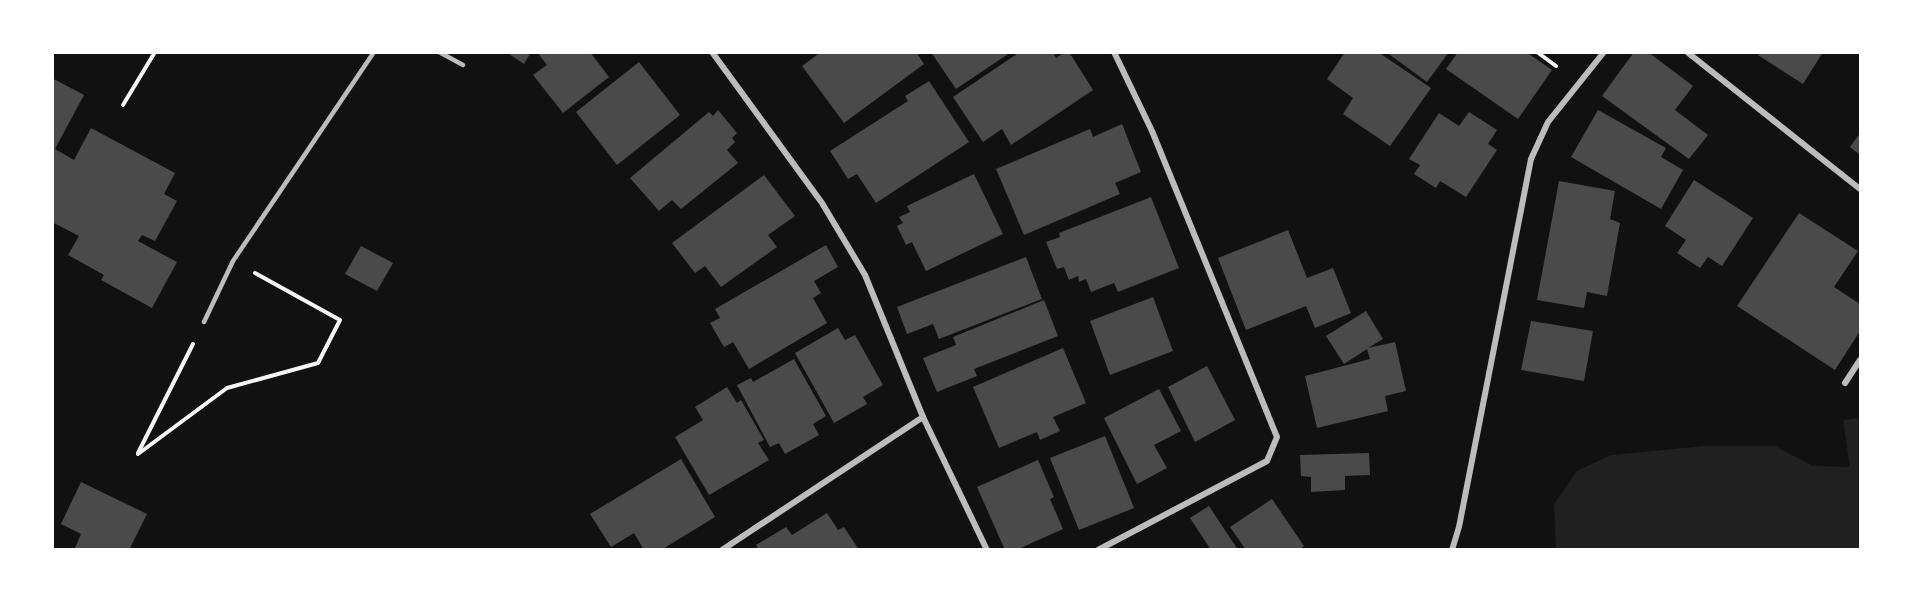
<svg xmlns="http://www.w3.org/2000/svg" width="1913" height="602" font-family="'Roboto Condensed',sans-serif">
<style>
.green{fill:#202020}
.building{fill:#4a4a4a}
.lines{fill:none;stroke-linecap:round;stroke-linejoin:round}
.path{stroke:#f5f5f5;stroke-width:4}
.service{stroke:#bcbcbc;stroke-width:4.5}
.minor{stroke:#bcbcbc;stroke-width:6}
</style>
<rect width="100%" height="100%" fill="#111"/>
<path class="green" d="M1860 418V549H1556L1554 504 1577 471 1611 455 1705 446H1775L1813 466 1850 467 1843 420Z"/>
<g class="building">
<path d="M506 52H531L524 64Z"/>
<path d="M537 52H590L609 77 563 113 533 75 547 65Z"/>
<path d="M821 52H916L924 64 844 123 802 66Z"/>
<path d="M931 52H1011L956 89Z"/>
<path d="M1020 52H1053L1056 58 1065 52H1069L1093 90 1011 145 1002 129 983 142 953 97Z"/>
<path d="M1345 52H1378L1431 88 1390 146 1343 114 1353 98 1327 79Z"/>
<path d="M1386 52H1449L1427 82Z"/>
<path d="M1458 52H1526L1552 70 1518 119 1446 69Z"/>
<path d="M1634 52H1648L1693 86 1675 110 1708 135 1689 159 1602 96Z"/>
<path d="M1760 52H1823L1803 84 1758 55Z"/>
<path d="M639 62 680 115 617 165 576 112Z"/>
<path d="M52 78 84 95 55 149 74 160 91 128 175 173 164 194 177 201 155 241 142 235 138 241 177 262 152 308 101 280 104 275 68 255 79 236 52 222Z"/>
<path d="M929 81 969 142 876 203 857 174 848 179 830 151 908 101 905 96Z"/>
<path d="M718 110 737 133 732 138 735 142 727 150 738 163 681 209 672 200 659 211 630 178 709 112 713 116Z"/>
<path d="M1598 110 1666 148 1661 157 1683 170 1661 209 1571 157Z"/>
<path d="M1469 112 1497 130 1488 144 1497 150 1466 197 1440 181 1436 188 1414 174 1420 165 1409 159 1439 113 1459 126Z"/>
<path d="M1122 124 1141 172 1115 183 1120 194 1024 235 996 169 1090 129 1093 137Z"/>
<path d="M1860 133V155L1850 147Z"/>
<path d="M974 174 1003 234 926 271 912 242 906 245 897 226 903 223 899 217 910 212 907 206Z"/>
<path d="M764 175 795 216 768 235 777 247 721 287 705 266 695 273 672 243Z"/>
<path d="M1694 180 1753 218 1722 266 1708 257 1700 268 1677 253 1686 240 1665 226Z"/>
<path d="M1559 181 1615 191 1610 219 1620 223 1607 296 1587 292 1584 308 1537 300Z"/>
<path d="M1151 197 1179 268 1118 292 1114 283 1091 292 1086 279 1079 282 1078 276 1069 280 1064 267 1057 269 1046 242 1060 237 1059 233Z"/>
<path d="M1799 213 1858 251 1834 287 1860 304V331L1835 370 1737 306Z"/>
<path d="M1288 230 1307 278 1333 268 1351 313 1315 328 1306 306 1246 330 1218 258Z"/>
<path d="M826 245 838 267 814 281 821 293 813 298 827 323 749 369 733 342 724 347 710 323 720 318 715 309Z"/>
<path d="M361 246 393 263 377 291 345 274Z"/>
<path d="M1026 257 1042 299 939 339 933 324 907 334 897 307Z"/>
<path d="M1153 297 1173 351 1110 375 1090 321Z"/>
<path d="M1044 300 1058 336 974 369 977 376 937 392 923 358 956 345 953 337Z"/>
<path d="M1366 311 1383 339 1368 348 1395 342 1406 391 1385 396 1388 411 1317 428 1305 376 1370 359 1367 349 1344 364 1326 336Z"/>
<path d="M1531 321 1593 331 1584 381 1521 370Z"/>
<path d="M838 328 845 340 855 335 883 385 863 397 867 404 834 423 795 353Z"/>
<path d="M1063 348 1086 403 1053 417 1060 431 1040 440 1037 432 999 448 973 387Z"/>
<path d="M794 359 826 416 813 424 819 435 785 454 779 443 770 447 737 385 751 378 753 382Z"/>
<path d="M1207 366 1235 420 1195 442 1168 387Z"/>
<path d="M727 387 737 403 741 400 764 440 758 443 769 460 709 495 675 437 703 420 695 407Z"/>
<path d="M1159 389 1181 431 1154 445 1167 468 1137 484 1104 418Z"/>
<path d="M1105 436 1134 508 1079 530 1050 458Z"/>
<path d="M1369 453 1370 475 1345 476V490L1311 492V477L1301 476 1300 455Z"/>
<path d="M681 459 715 517 661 550H644L634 533 611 547 590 514Z"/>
<path d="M1038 460 1054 497 1050 499 1063 529 1016 550H1005L977 487Z"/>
<path d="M81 482 147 514 129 550H74L81 534 61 524Z"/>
<path d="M1272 499 1304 546 1299 550H1246L1230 527Z"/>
<path d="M1209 506 1238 550H1211L1190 518Z"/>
<path d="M827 513 838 530 844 527 859 550H759L756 545 786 527 792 535Z"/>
</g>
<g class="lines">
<g class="path">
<path d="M1537 52 1556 66"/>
<path d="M123 105 155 52"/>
<path d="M138 453 193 344"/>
<path d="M138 454 227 388 318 363 340 320 255 273"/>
</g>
<g class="service">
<path d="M439 52 463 65"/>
<path d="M204 322 233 261 374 52"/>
</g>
<g class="minor">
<path d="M712 52 822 203 865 275 923 417 987 550"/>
<path d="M1687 52 1860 189"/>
<path d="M1845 383 1860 360"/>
<path d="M722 550 923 417"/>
<path d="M1098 550 1267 461 1277 437 1152 131 1114 52"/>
<path d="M1452 550 1459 527 1531 159 1548 122 1604 52"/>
</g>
</g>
<rect width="1913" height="602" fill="none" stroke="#ffffff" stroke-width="108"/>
</svg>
